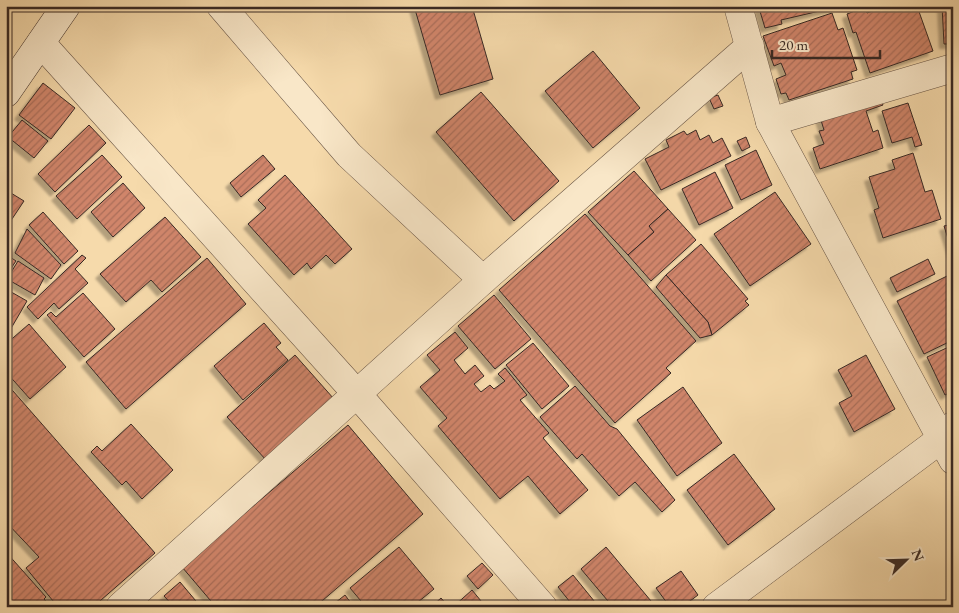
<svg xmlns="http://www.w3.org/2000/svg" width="959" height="613" font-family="'EB Garamond',serif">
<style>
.building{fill:url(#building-hatch);stroke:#382924;filter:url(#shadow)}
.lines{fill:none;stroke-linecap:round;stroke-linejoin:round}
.street-casing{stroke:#685546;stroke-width:29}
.secondary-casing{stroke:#382924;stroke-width:29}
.street{stroke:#f9e7c8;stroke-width:28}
.secondary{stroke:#f9e7c8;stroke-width:28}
</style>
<defs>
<pattern id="building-hatch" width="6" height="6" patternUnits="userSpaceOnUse" patternTransform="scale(1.25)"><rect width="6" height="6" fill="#d0856b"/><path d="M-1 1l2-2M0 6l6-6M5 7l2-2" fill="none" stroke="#aa6d58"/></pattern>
<filter id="shadow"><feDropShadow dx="-4.5" dy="4.5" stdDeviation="1" flood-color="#0004"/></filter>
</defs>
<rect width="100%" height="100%" fill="#f6daab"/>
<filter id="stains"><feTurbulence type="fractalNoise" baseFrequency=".004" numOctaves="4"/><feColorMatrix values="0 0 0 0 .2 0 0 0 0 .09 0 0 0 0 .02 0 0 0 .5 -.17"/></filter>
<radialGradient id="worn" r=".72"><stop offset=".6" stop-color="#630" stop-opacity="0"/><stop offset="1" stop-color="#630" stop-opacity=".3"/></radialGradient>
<g class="building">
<path d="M414 6H472L493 79 440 95Z"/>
<path d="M765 6H837V7L781 20 782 24 765 28 759 8Z"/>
<path d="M886 6H917L933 51 870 73 856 32 853 33 847 14 865 7 867 13Z"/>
<path d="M942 6H953V44H944Z"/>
<path d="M832 13 838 30 843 28 857 70 851 72 853 79 789 100 786 93 781 94 776 79 786 75 781 63 774 66 763 36Z"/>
<path d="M593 51 640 108 593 148 545 91Z"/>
<path d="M43 83 75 108 51 139 19 115Z"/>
<path d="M481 92 559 181 514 221 436 132Z"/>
<path d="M718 95 723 106 714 109 709 98Z"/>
<path d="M879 95 883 105 866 111 873 132 878 130 883 148 820 169 813 148 824 144 819 131 824 130 819 114Z"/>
<path d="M908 103 922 145 915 147 912 137 892 143 882 111Z"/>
<path d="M22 120 48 141 34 158 8 137Z"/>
<path d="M89 125 106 143 55 192 38 174Z"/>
<path d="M696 130 700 140 709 135 713 143 722 138 731 156 661 190 645 159 669 147 666 140 684 131 687 135Z"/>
<path d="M746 137 750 147 742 151 737 141Z"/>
<path d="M756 150 772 185 741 200 725 165Z"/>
<path d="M913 153 925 192 932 190 941 219 883 238 874 210 879 208 869 177 895 169 892 160Z"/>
<path d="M102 155 122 177 77 219 56 196Z"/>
<path d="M263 155 275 169 241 197 230 183Z"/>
<path d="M634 171 668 209 649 226 654 232 628 255 588 212Z"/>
<path d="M715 172 733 208 699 225 682 189Z"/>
<path d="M285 175 352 249 335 264 326 255 311 269 307 263 294 275 248 224 266 208 258 200Z"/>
<path d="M123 183 145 208 113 237 91 212Z"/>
<path d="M6 190 24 201 6 228Z"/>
<path d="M775 192 811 244 750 286 714 234Z"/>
<path d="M668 209 696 240 651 281 628 255 654 232 649 226Z"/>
<path d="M43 212 78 251 64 264 29 225Z"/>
<path d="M585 214 696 341 666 368 671 373 615 423 499 290Z"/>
<path d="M165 217 201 257 162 292 151 280 126 302 100 274Z"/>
<path d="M953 224V255L944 226Z"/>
<path d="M27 229 61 265 51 279 15 253Z"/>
<path d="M701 244 748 299 745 301 749 305 712 335 708 322 666 275Z"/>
<path d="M6 254 16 261 6 276Z"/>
<path d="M82 255 86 258 75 269 88 283 59 309 54 303 38 319 27 307Z"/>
<path d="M207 258 246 304 126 409 86 362Z"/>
<path d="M928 259 935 274 897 292 890 278Z"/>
<path d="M18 261 44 278 35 295 7 279Z"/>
<path d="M951 274 953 340 924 354 897 301Z"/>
<path d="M666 275 708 322 712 335 700 338 656 287Z"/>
<path d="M6 289 27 301 6 337Z"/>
<path d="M83 293 115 329 84 357 47 315 51 312 56 317Z"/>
<path d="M494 295 531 339 495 369 458 326Z"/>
<path d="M264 323 281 343 276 347 288 360 243 400 214 366Z"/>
<path d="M29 324 66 367 30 399 6 372V344Z"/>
<path d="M455 332 468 348 454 360 465 374 475 365 484 376 474 384 481 392 490 385 494 389 505 381 498 374 505 368 527 395 520 400 549 433 543 438 588 490 560 514 528 476 500 499 438 426 447 418 420 387 440 370 427 355Z"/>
<path d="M533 343 569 386 542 409 506 365Z"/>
<path d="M953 345V391L945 395 927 357Z"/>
<path d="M295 355 334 399 266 460 227 417Z"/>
<path d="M866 355 895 409 854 432 839 403 852 396 838 370Z"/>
<path d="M6 383 155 553 93 607H58L26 568 39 557 6 522Z"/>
<path d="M575 386 610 426 617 429 675 500 662 512 635 482 619 496 582 454 577 459 540 417Z"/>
<path d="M683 387 722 443 677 476 637 420Z"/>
<path d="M131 424 173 470 142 499 126 481 122 485 91 452 97 446 102 451Z"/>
<path d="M348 425 423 514 315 607H216L182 567Z"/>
<path d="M734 454 775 509 728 545 687 490Z"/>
<path d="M399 547 434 589 412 607H366L350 588Z"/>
<path d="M606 547 656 607H613L581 569Z"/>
<path d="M6 552 46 597 44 599 51 607H6Z"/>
<path d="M482 563 493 575 478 589 467 576Z"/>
<path d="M681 571 698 595 682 607H670L656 588Z"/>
<path d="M573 575 599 607H574L558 587Z"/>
<path d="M180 582 201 607H174L164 596Z"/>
<path d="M472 590 486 607H453Z"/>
<path d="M345 595 354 607H330Z"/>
<path d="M441 598 449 607H431Z"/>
</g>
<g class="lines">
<defs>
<g id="street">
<path d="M221 6 349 155 483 280"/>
<path d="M738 6 770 122 953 460"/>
<path d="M41 43 357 394 543 607"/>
<path d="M770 122 953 68"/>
<path d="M120 607 483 280 750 46"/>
<path d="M716 607 941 439 953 426"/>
</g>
<path id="secondary" d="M6 93 66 6"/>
</defs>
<use href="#street" class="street-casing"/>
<use href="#secondary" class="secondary-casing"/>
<use href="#street" class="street"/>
<use href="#secondary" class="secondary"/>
</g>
<rect width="959" height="613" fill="none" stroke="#f6daab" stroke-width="25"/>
<rect x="8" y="8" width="944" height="598" fill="none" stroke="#382924" stroke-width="2.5"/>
<rect x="12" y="12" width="934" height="588" fill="none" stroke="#382924"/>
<g transform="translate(906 560) rotate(67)" stroke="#f9e7c8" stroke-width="4" paint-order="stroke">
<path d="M0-4L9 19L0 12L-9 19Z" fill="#382924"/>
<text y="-8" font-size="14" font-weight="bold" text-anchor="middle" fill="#382924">N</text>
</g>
<path d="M772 50v8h108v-8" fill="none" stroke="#382924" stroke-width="2.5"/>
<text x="779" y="50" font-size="15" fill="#382924" stroke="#f9e7c8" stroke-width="4" paint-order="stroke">20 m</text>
<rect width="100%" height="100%" filter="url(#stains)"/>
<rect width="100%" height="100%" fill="url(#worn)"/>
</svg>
